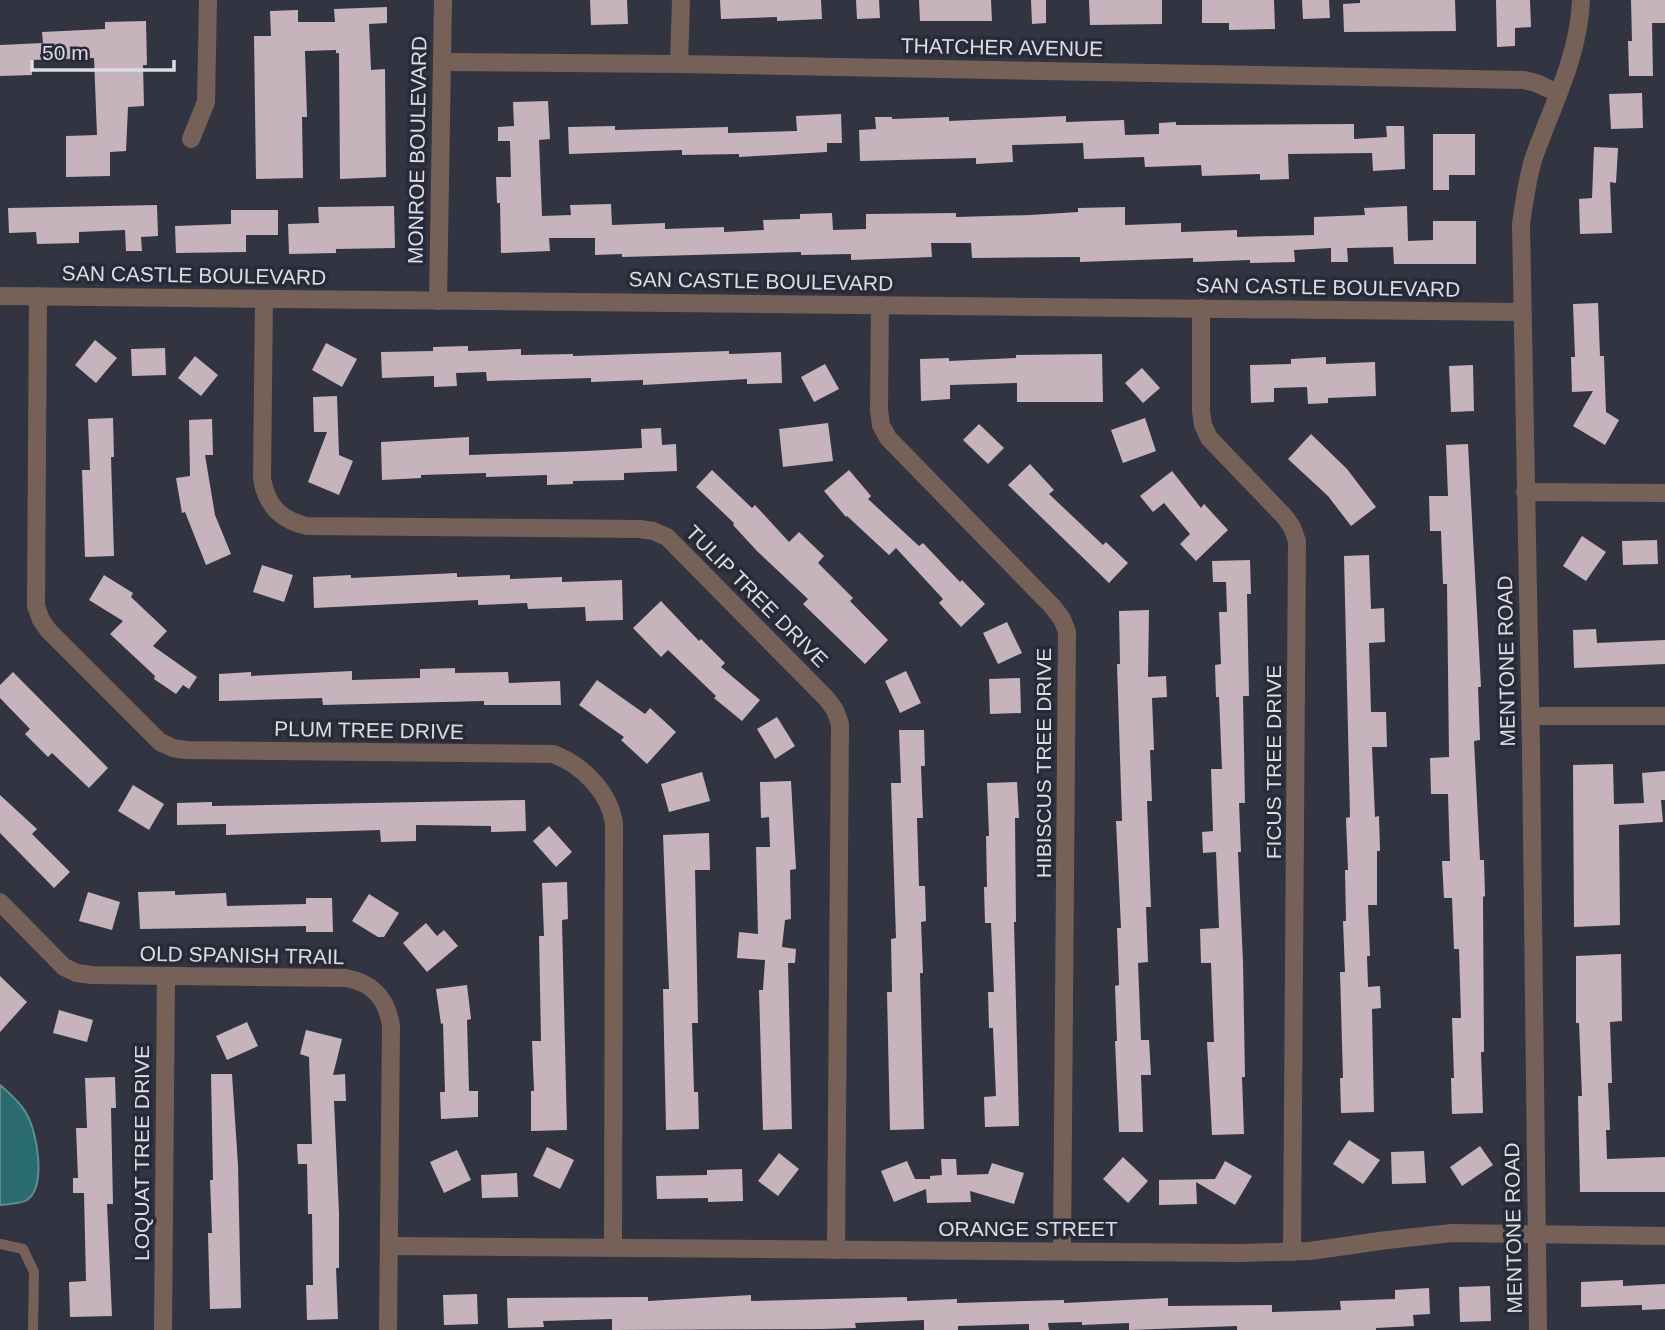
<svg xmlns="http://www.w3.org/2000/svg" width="1665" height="1330" font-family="Helvetica,sans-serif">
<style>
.water{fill:#2a6b6f;stroke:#5f8d92;stroke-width:2}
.building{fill:#c6b3bb}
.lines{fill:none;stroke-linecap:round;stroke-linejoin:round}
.lane{stroke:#766159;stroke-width:10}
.street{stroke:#766159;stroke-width:18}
.labels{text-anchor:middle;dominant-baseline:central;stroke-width:7;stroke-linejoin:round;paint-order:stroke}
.street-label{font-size:21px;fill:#dbdce5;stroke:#292a37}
</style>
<rect width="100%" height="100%" fill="#333441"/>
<path class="water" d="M0 1085C9 1093 20 1102 26 1113 37 1131 47 1186 27 1200 20 1204 8 1204 0 1205Z"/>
<g class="building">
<path d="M590 0H627L628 24 591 25Z"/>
<path d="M720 0H821L822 19 777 21V17L721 19Z"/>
<path d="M856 0H879L880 18 857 19Z"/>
<path d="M919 0H991L992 21H920Z"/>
<path d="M1031 0H1046V23L1032 24Z"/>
<path d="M1089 0H1162V24L1090 25Z"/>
<path d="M1202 0H1274L1275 29 1229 30V23H1202Z"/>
<path d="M1302 0H1329L1330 18 1303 19Z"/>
<path d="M1360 0H1455L1456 31 1344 32 1343 4 1360 3Z"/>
<path d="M1496 0H1530L1531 27 1515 28V46L1497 47Z"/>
<path d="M1631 0H1665V23H1652L1653 76H1629L1628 41H1632Z"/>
<path d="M387 7V23L369 24 371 70 385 69 386 177 340 179 339 53H336V50L305 51 307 117H302L303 178 256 179 254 36H271L270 11 298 10V22H335L334 9Z"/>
<path d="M146 21 147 65H143L144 106 128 107 126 151 110 152V176L66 177V136L97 135 94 58 31 60 32 75 0 76V45L43 43 42 32 105 29V22Z"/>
<path d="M1642 93 1643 128 1611 129 1609 94Z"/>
<path d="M548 101 550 139 539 140 542 216 571 215 570 205 611 204 612 225 665 223V229L724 227V232L764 230 763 220 800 219V214L832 213 833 230 866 229V214L956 213V217L1030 215 1078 212V208L1125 207V225L1181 223V232L1237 230V237L1314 235V217L1365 215 1364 208 1407 206 1408 241 1433 240V221H1476V264H1394L1393 247 1347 248 1348 262H1331V248L1294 250 1295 262 1250 263V260L1193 262V258L1080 262V257L972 258 971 243H931L932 257 851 260V254L801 255V252L622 257V254L595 255V238H549L550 251 501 253 500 203H497L496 177H511L510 141H498V127L514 126 513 102Z"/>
<path d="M841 114 842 143H827V152L739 157V154L682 155V150L569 154 568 127 615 126V130L728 127V133L797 131 796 116Z"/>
<path d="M1066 116V122L1124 120 1125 135 1159 134V123L1176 122V125L1354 124V139L1387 137 1386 126H1404L1405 169 1373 171 1372 153 1288 154 1289 179 1260 180V174L1202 176 1201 165 1145 167 1144 157 1084 159 1083 143 1012 145 1013 162 976 164V158L860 161 859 130 876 129 875 117H892V119L949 117V121Z"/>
<path d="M1433 134H1475V175H1449V190H1433Z"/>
<path d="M1594 147 1618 148 1616 183 1610 182 1612 233 1580 234 1579 199 1592 198Z"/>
<path d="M157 205 158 236 141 237 142 251H126L125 230 79 232V243L37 244 36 232 9 233 8 208Z"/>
<path d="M394 206 395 248 336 249V253L289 254 288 224 319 223 318 207Z"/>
<path d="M231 210H278V235H246V252L176 253 175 226 231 224Z"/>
<path d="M1598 303 1600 356H1604L1606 412 1619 420 1605 445 1573 426 1593 391 1572 392 1571 357H1575L1573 304Z"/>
<path d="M95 340 117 358 96 383 75 365Z"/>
<path d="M326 343 357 359 342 387 312 370Z"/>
<path d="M468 346V351L521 349V355L573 354V356L729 351V354L781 352 782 383 747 384V379L643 385V380L591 382V378L487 381 486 372 456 373 457 386 434 387V376L382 378 381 352 433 351V347Z"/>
<path d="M165 348 166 375 132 376 131 349Z"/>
<path d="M1102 354 1103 402H1017V383L950 385V399L921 401 920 359 949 358V361L1016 358V355Z"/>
<path d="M195 356 218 375 201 396 178 378Z"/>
<path d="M1326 357V364L1375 362 1376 396 1328 398V403L1308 404 1307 387 1274 388V402L1251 403 1250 365 1291 364V359Z"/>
<path d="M825 364 839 389 814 402 801 377Z"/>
<path d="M1473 365 1474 411 1451 412 1449 366Z"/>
<path d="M1142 368 1160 388 1143 403 1125 383Z"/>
<path d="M337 396 339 455 353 461 339 495 308 482 327 432H314L313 397Z"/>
<path d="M113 418 114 457H111L114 556 85 557 82 470H90L88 419Z"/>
<path d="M1145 418 1156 451 1123 463 1111 430Z"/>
<path d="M212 419 213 455H205L215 515 231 554 206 565 185 512 182 513 176 478 190 476 189 420Z"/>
<path d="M828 423 833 461 783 467 779 429Z"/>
<path d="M979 424 1004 448 988 464 963 440Z"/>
<path d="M661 428 662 445 676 444 677 471 624 473V480L573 481V484L547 485V475L486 477V473L421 475V478L382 480 381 442 469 437V455L586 451 642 448 641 429Z"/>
<path d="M1311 434 1347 469 1376 507 1351 526 1328 496 1288 459Z"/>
<path d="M1468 444 1481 687H1478L1480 740 1474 741 1480 860H1484L1485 896 1483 897 1484 1052H1481L1483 1113 1452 1114 1451 1078H1454L1452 1018H1461L1459 949H1454L1452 898H1444L1442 861H1450L1448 794H1431L1430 758 1449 757 1447 584H1443L1441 531H1430L1429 496H1448L1446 445Z"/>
<path d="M1030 464 1054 490 1049 494 1103 545 1106 542 1128 563 1109 583 1008 485Z"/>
<path d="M712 470 752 508 755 505 789 542 799 532 824 556 818 563 853 598 850 601 888 640 865 664 803 604 808 599 757 551 733 525 734 523 696 487Z"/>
<path d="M849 470 871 496 868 499 919 546 923 543 960 582 962 580 985 604 961 627 939 603 943 599 896 548 889 555 847 516 846 517 824 491Z"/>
<path d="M1172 471 1201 508 1204 504 1228 530 1196 561 1180 544 1190 534 1164 503 1153 512 1140 496Z"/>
<path d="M1582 536 1606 552 1586 581 1563 566Z"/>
<path d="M1657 540 1658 564 1623 565 1622 541Z"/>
<path d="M1369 555 1371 609 1384 608 1385 642 1369 643 1371 712H1386L1387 747H1372L1375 817 1379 816 1380 851H1377V905H1368L1370 956H1367L1368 987 1380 986 1381 1008 1372 1009 1374 1112 1341 1113 1340 1078H1343L1340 972H1345L1343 921H1346L1345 870H1348L1346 818 1350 817 1344 556Z"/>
<path d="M1250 560 1251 594H1247L1249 696H1243L1245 803H1239L1241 852H1238L1243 962 1245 1077H1242L1244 1134 1212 1135 1207 1042H1214L1211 963H1201L1200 929 1219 928 1216 852 1203 853 1202 832 1213 831 1211 769H1222L1219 697H1216L1215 665 1221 664 1219 612H1227L1226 582H1213L1212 561Z"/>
<path d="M262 565 293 575 284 602 253 592Z"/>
<path d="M457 573V577L510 575V579L562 577V582L622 580 623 620 586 621 585 607 528 609 527 603 478 605V600L314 608 313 577 351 575V578Z"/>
<path d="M104 575 133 593 131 597 167 631 153 646 197 677 189 689 183 685 176 694 154 679 155 676 110 634 123 621 89 600Z"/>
<path d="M661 601 699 641 701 639 725 663 721 667 760 700 742 721 714 698 716 696 668 650 661 657 633 628Z"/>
<path d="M1149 610 1148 677 1166 676 1167 697 1152 698 1154 750H1150L1152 801H1147L1151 907H1146L1148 962 1138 963 1141 1040H1149L1151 1075H1141L1143 1132H1119L1115 1041H1117L1115 986 1119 985 1117 928H1121L1116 821H1122L1117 664H1120L1119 611Z"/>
<path d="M1007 622 1022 653 998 664 983 633Z"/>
<path d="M1596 629 1597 643 1665 640V664L1574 668 1573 630Z"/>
<path d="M455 668V673L508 672 509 683 560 681 561 705H484V701L323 705 322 698 219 701V674L251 672V676L352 671V680L420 678V669Z"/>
<path d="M906 671 921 703 900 713 885 681Z"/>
<path d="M13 672 108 768 89 788 52 753 48 757 25 734 30 729 0 698V685Z"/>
<path d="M1020 678 1021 713 990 714 989 679Z"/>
<path d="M597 680 645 714 650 708 676 732 647 764 621 740 624 737 579 705Z"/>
<path d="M777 717 795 746 775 759 757 729Z"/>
<path d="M899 730H924L925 766H921L923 818H917L919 886H925L926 921 921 922 923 973H920L924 1129 890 1130 887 992H892L891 939 896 938 891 783H901Z"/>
<path d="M1613 764 1614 804 1644 803 1642 773 1665 771V800H1661L1663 822 1619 825 1620 925 1574 927 1573 765Z"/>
<path d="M702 772 710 801 669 812 661 784Z"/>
<path d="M791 781 796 869 790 870 791 919 785 920 782 947 796 949 795 963H788L792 1129 763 1130 759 990H763L765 960 737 958 739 932 758 934 756 847H770L769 817 761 818 760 782Z"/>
<path d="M1017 782 1019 818H1015L1016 922H1014L1019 1126 985 1127 984 1097 996 1096 993 1028H989L988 992H994L991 923H985L984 887H987L986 836H989L987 783Z"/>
<path d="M133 785 164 804 149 830 118 811Z"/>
<path d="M0 795 37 829 32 834 70 872 54 888 0 833Z"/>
<path d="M525 800 526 831 491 832V826L416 825V841L381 842 380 830 226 835V824L177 825V803L212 802V806Z"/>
<path d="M549 826 572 852 556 867 533 841Z"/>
<path d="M709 833 710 870H695L698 1023H692L694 1092H698L699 1129 666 1130 663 989H669L663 835Z"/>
<path d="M567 882 568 919 562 920 567 1130 531 1131V1091H534L532 1041H541L539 936H544L542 883Z"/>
<path d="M175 891V895L226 893 227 906 306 904V898H332L333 932H306V926L140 929 138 892Z"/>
<path d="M88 892 120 902 112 930 79 921Z"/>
<path d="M369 894 399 913 384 937H378L352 921Z"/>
<path d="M426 923 437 936 444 930 458 946 427 972 403 943Z"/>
<path d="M1621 954 1622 1021 1610 1022 1612 1083H1608L1610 1130H1606L1607 1159 1665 1157V1192H1580L1578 1096H1582L1579 1023H1576V956Z"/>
<path d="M0 976 27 1002 0 1032Z"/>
<path d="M467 985 471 1019 467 1020 469 1091H478V1117L441 1119 440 1092H445L443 1023 441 1024 436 989Z"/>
<path d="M59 1010 93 1020 87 1042 53 1033Z"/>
<path d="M247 1022 258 1046 227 1060 216 1036Z"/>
<path d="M306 1030 342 1039 333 1075 345 1074 346 1101H334L339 1213V1268H336L338 1319 307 1320 306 1285H313L312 1214H308L307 1164H298L297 1144H312L309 1057 300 1054Z"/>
<path d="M211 1074H232L238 1165 241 1308 210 1309 208 1233H212L210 1180H213Z"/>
<path d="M115 1077 116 1108H111L113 1204H107L112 1316 70 1317 69 1282 86 1281 84 1193H73V1178H78L76 1128H87L85 1078Z"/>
<path d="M1349 1140 1380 1160 1363 1184 1333 1164Z"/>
<path d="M1480 1146 1493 1165 1462 1186 1450 1167Z"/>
<path d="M547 1147 574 1160 560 1189 533 1176Z"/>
<path d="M457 1150 471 1180 444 1193 430 1162Z"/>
<path d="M1424 1151 1426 1183 1392 1184 1391 1152Z"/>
<path d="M779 1153 799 1169 778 1196 758 1181Z"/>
<path d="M1123 1157 1148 1181 1128 1203 1103 1179Z"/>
<path d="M941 1159H956L957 1175 988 1174 992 1163 1024 1173 1014 1204 970 1191 971 1202 927 1203 926 1189 894 1202 881 1171 907 1161 915 1179H930V1176L942 1175Z"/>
<path d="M1225 1161 1252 1176 1235 1205 1196 1182 1197 1204 1159 1205V1180L1215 1179Z"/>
<path d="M742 1169 743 1201 708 1202V1198L657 1199 656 1176 707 1175V1170Z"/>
<path d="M517 1173 518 1197 482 1198 481 1175Z"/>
<path d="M1623 1280V1286L1665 1284V1309L1642 1310V1305L1581 1307V1282Z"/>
<path d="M1490 1286 1491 1321 1460 1322 1459 1287Z"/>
<path d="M1429 1288 1430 1314 1413 1315 1414 1326 1376 1328V1330H1237V1326L1129 1330V1323L1082 1325V1322L1048 1323 1049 1330H1029V1324L958 1326V1330H924V1320L855 1323 856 1328 821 1329 612 1330V1319L543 1321 544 1327 508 1328 507 1298 648 1297V1301L751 1295V1301L907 1297V1301L957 1299V1303L1064 1300V1303L1168 1298V1306L1272 1305V1312L1341 1310 1340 1301 1395 1299V1290Z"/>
<path d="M477 1294 478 1324 444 1325 443 1295Z"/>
</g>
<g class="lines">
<path class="lane" d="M0 1244 23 1249 34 1272 33 1330"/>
<g class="street">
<path d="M442 62 679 64 1524 80 1536 83 1558 93"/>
<path d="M679 64 681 0"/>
<path d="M191 139 206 102 208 0"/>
<path d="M0 296 1521 312"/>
<path d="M38 296 36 606 41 620 49 631 160 742 173 748 186 750 553 754C583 765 610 793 614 824L613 1248"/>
<path d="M264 299 262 478C266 505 280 520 307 526L640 529 653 531 667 537 827 699 835 710 840 724 836 1250"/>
<path d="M438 301 443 0"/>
<path d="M880 305 879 410 881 425 888 438 1053 607 1062 619 1067 632 1062 1251"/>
<path d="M1201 308V411L1203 425 1209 438 1284 516 1292 527 1297 541 1292 1252"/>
<path d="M1525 492 1665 493"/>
<path d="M1530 716H1665"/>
<path d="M0 902 64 967 77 973 91 975 346 978C373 983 387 998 391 1026L388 1330"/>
<path d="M389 1246 1241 1253 1310 1251 1387 1240 1452 1233 1665 1236"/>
<path d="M163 1330 166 976"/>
<path d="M1538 1330 1531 749 1521 224C1524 203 1527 181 1533 160 1551 108 1579 57 1581 0"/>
</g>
</g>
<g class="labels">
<g class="street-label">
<text transform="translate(1002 47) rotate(1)">THATCHER AVENUE</text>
<text transform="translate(417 150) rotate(-89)">MONROE BOULEVARD</text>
<text transform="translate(194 275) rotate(1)">SAN CASTLE BOULEVARD</text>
<text transform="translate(761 281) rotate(1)">SAN CASTLE BOULEVARD</text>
<text transform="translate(1328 287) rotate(1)">SAN CASTLE BOULEVARD</text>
<text transform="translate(757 596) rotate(45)">TULIP TREE DRIVE</text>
<text transform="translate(1506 661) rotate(-91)">MENTONE ROAD</text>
<text transform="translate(369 730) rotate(1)">PLUM TREE DRIVE</text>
<text transform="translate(1273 762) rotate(-90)">FICUS TREE DRIVE</text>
<text transform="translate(1043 763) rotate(-90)">HIBISCUS TREE DRIVE</text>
<text transform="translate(242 955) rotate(1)">OLD SPANISH TRAIL</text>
<text transform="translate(141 1153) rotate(-90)">LOQUAT TREE DRIVE</text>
<text x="1028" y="1228">ORANGE STREET</text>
<text transform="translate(1513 1228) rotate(-91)">MENTONE ROAD</text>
</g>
</g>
<path d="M32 60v10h142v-10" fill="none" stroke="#dbdce5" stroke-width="3.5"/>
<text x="42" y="60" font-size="21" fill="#dbdce5" stroke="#292a37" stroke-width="5" paint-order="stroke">50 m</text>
</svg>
